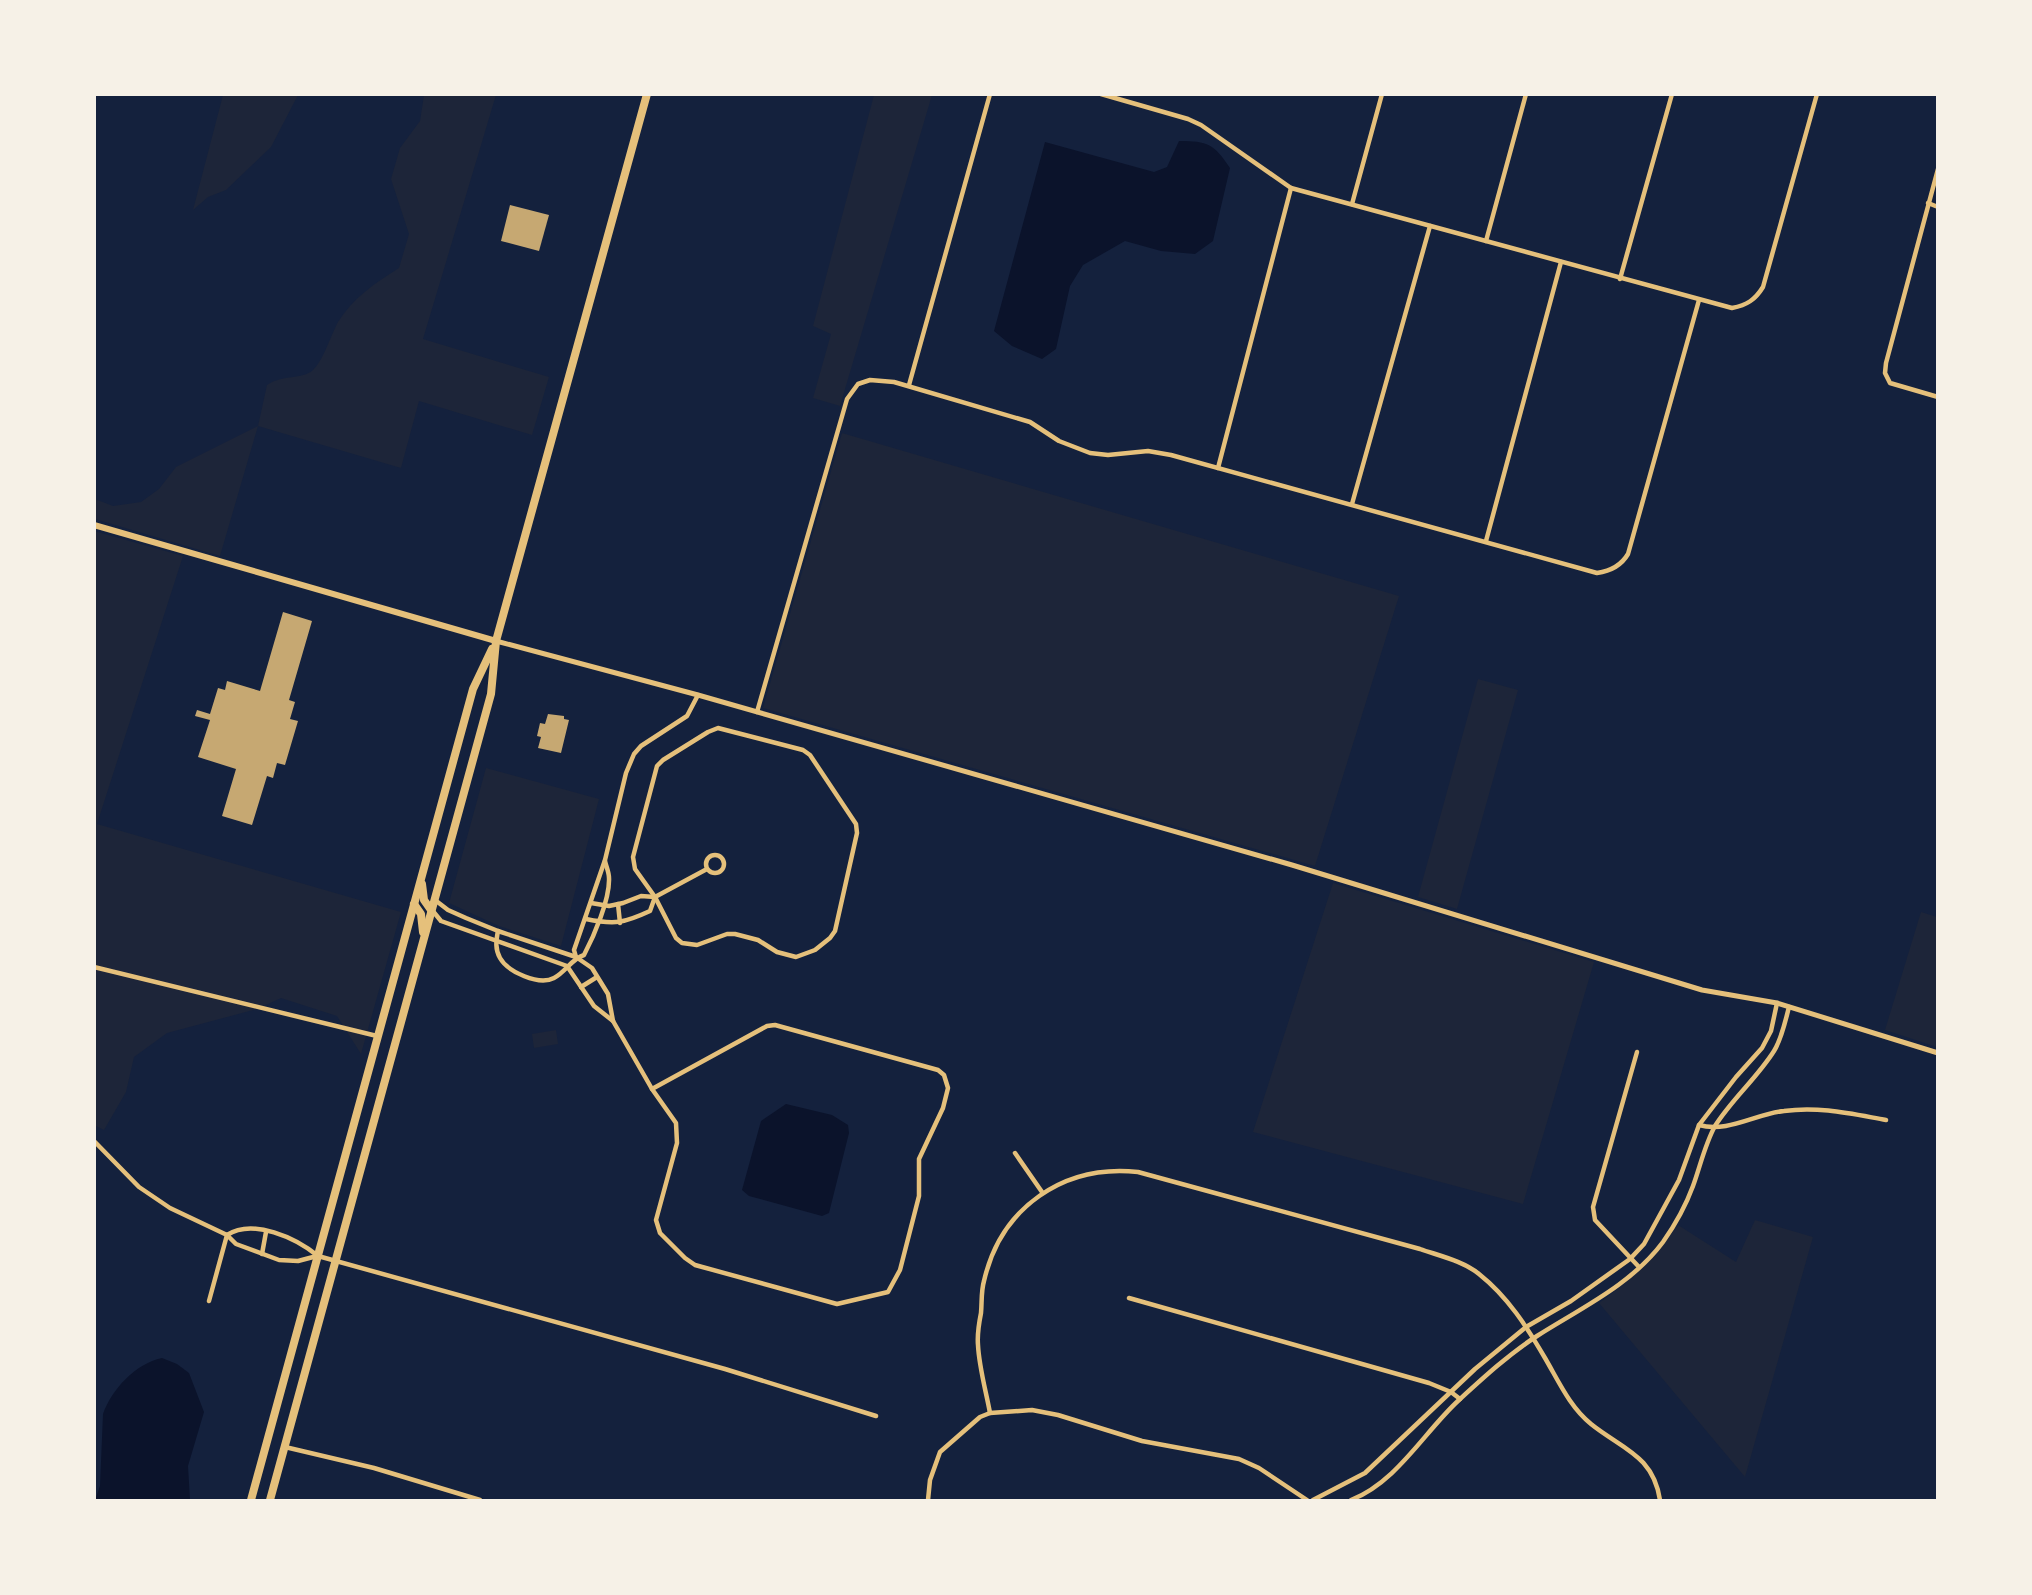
<svg xmlns="http://www.w3.org/2000/svg" width="2032" height="1595" font-family="Montserrat,sans-serif">
<style>
.green{fill:#1d2539}
.water{fill:#0b132b}
.building{fill:#c6a872}
.lines{fill:none;stroke-linecap:round;stroke-linejoin:round}
.minor{stroke:#e5c07b;stroke-width:4.5}
.tertiary{stroke:#e5c07b;stroke-width:5}
.secondary{stroke:#e5c07b;stroke-width:6}
.trunk{stroke:#e5c07b;stroke-width:8}
</style>
<rect width="100%" height="100%" fill="#14213d"/>
<g class="green">
<path d="M223 95H298L271 147 226 190 208 197 193 210Z"/>
<path d="M424 95H496L423 339 549 377 532 435 419 401 401 468 258 426 220 556 95 519V499L113 506 141 502 159 489 176 467 258 426 267 385C283 374 302 380 313 370 323 361 331 335 338 322 353 298 375 283 399 268L409 234 391 179 400 148 420 121Z"/>
<path d="M874 95H932L840 406 813 398 831 334 813 326Z"/>
<path d="M842 433 1399 596 1315 866 763 708Z"/>
<path d="M94 531 183 556 97 824 401 912 361 1054 337 1016 281 998 257 1009 167 1033 134 1057 126 1092 104 1130 94 1125Z"/>
<path d="M1478 679 1518 690 1457 909 1418 897Z"/>
<path d="M486 768 599 799 561 946 499 926 449 903Z"/>
<path d="M1333 883 1594 962 1523 1204 1253 1132Z"/>
<path d="M1921 912 1937 917V1047L1885 1030Z"/>
<path d="M556 1030 558 1044 534 1048 532 1034Z"/>
<path d="M1755 1220 1813 1237 1745 1477 1599 1303C1630 1281 1656 1256 1678 1225L1736 1262Z"/>
</g>
<g class="water">
<path d="M1179 141C1208 141 1214 144 1230 168L1213 241 1195 254 1161 251 1125 241 1083 265 1070 286 1056 349 1042 359 1012 346 994 331 1045 142 1154 172 1167 167Z"/>
<path d="M786 1104 832 1115 848 1125 849 1133 829 1213 822 1216 749 1196 742 1190 761 1121Z"/>
<path d="M162 1358 177 1364 189 1373 204 1412 188 1466 190 1500H95L100 1486 103 1414C112 1389 135 1364 162 1358Z"/>
</g>
<g class="building">
<path d="M510 205 549 215 539 251 501 241Z"/>
<path d="M283 612 312 621 289 700 295 702 290 719 298 721 285 765 277 763 273 778 267 776 252 825 222 816 236 769 198 757 210 720 195 716 197 710 210 714 218 688 225 690 227 681 260 691Z"/>
<path d="M548 714 564 716V719L569 720 561 753 538 748 541 737 537 736 540 723 545 724Z"/>
</g>
<g class="lines">
<g class="minor">
<path d="M1101 94 1188 119 1201 125 1291 188 1732 308C1747 305 1755 300 1763 287L1817 94"/>
<path d="M1938 169 1886 363 1885 373 1890 383 1938 397"/>
<path d="M1928 203 1938 207"/>
<path d="M1352 204 1382 94"/>
<path d="M1486 241 1526 94"/>
<path d="M1620 279 1672 94"/>
<path d="M909 385 990 94"/>
<path d="M1218 468 1291 188"/>
<path d="M1352 504 1430 226"/>
<path d="M1486 541 1561 262"/>
<path d="M757 712 847 399 858 384 870 380 894 382 1030 422 1059 441 1090 453 1108 455 1148 451 1171 455 1597 573C1611 571 1621 566 1628 554L1699 300"/>
<path d="M718 728 803 750 810 755 856 824 857 833 835 931 830 938 815 950 796 957 777 952 758 940 735 934H727L697 945 682 943 676 938 655 897 635 869 633 857 657 766 663 760 708 732Z"/>
<circle cx="715" cy="864" r="9"/>
<path d="M435 900 448 910 466 918 498 931 576 957 592 968 608 994 613 1021 652 1089"/>
<path d="M591 903 609 906 623 903 641 896 655 897 707 869"/>
<path d="M618 904 620 923"/>
<path d="M432 910 441 921 567 966 594 1006 613 1021"/>
<path d="M586 919C615 925 624 923 650 911L655 897"/>
<path d="M498 931C496 941 495 949 500 958 508 972 539 986 554 978 566 972 571 959 584 955 594 936 610 899 609 878 609 872 606 866 605 861"/>
<path d="M576 957 574 950 605 860 626 773 634 754 641 746 687 716 698 695"/>
<path d="M94 967 377 1036"/>
<path d="M581 987 597 977"/>
<path d="M775 1025 938 1070 944 1075 948 1088 943 1108 919 1159V1196L900 1270 888 1292 837 1304 695 1265 685 1258 660 1233 656 1220 677 1143 676 1123 652 1089 767 1026Z"/>
<path d="M1637 1052 1593 1207 1595 1220 1639 1267"/>
<path d="M1699 1125C1728 1133 1755 1114 1784 1111 1819 1106 1852 1114 1886 1120"/>
<path d="M94 1141 139 1187 170 1208 227 1235 236 1244 279 1260 298 1261 317 1256"/>
<path d="M1015 1153 1042 1192"/>
<path d="M227 1235C253 1218 296 1238 318 1256L725 1369 876 1416"/>
<path d="M262 1254 266 1232"/>
<path d="M1129 1298 1429 1383 1451 1392 1460 1399"/>
<path d="M209 1301 227 1235"/>
<path d="M990 1413C986 1391 979 1367 978 1345 977 1334 979 1323 981 1313 982 1302 981 1291 984 1281 1001 1207 1064 1164 1138 1172L1420 1249C1440 1256 1463 1261 1479 1274 1508 1297 1527 1327 1545 1358 1559 1382 1570 1407 1591 1424 1622 1449 1653 1455 1660 1500"/>
<path d="M285 1447 374 1468 480 1500"/>
<path d="M928 1500 930 1480 940 1452 980 1417 990 1413 1032 1410 1058 1415 1142 1441 1239 1459 1259 1468 1307 1500"/>
<path d="M1313 1500 1365 1473 1475 1369 1526 1327 1571 1301 1630 1259 1644 1244 1679 1180 1699 1125 1736 1077 1762 1048 1771 1031 1777 1003"/>
<path d="M1351 1500C1397 1482 1424 1432 1459 1400 1483 1378 1509 1354 1537 1336 1581 1308 1631 1285 1663 1242 1675 1225 1686 1205 1693 1186 1700 1167 1705 1144 1715 1126 1732 1099 1757 1078 1774 1051 1782 1038 1785 1022 1789 1007"/>
</g>
<path class="tertiary" d="M496 641 698 695 1292 865 1702 990 1777 1003 1938 1053"/>
<path class="secondary" d="M94 525 496 641"/>
<g class="trunk">
<path d="M422 884 424 900 431 910"/>
<path d="M414 904 421 914 423 932"/>
<path d="M251 1500 473 689 492 649"/>
<path d="M270 1500 491 694 496 641 647 94"/>
</g>
</g>
<rect width="2032" height="1595" fill="none" stroke="#f6f1e7" stroke-width="192"/>
</svg>
